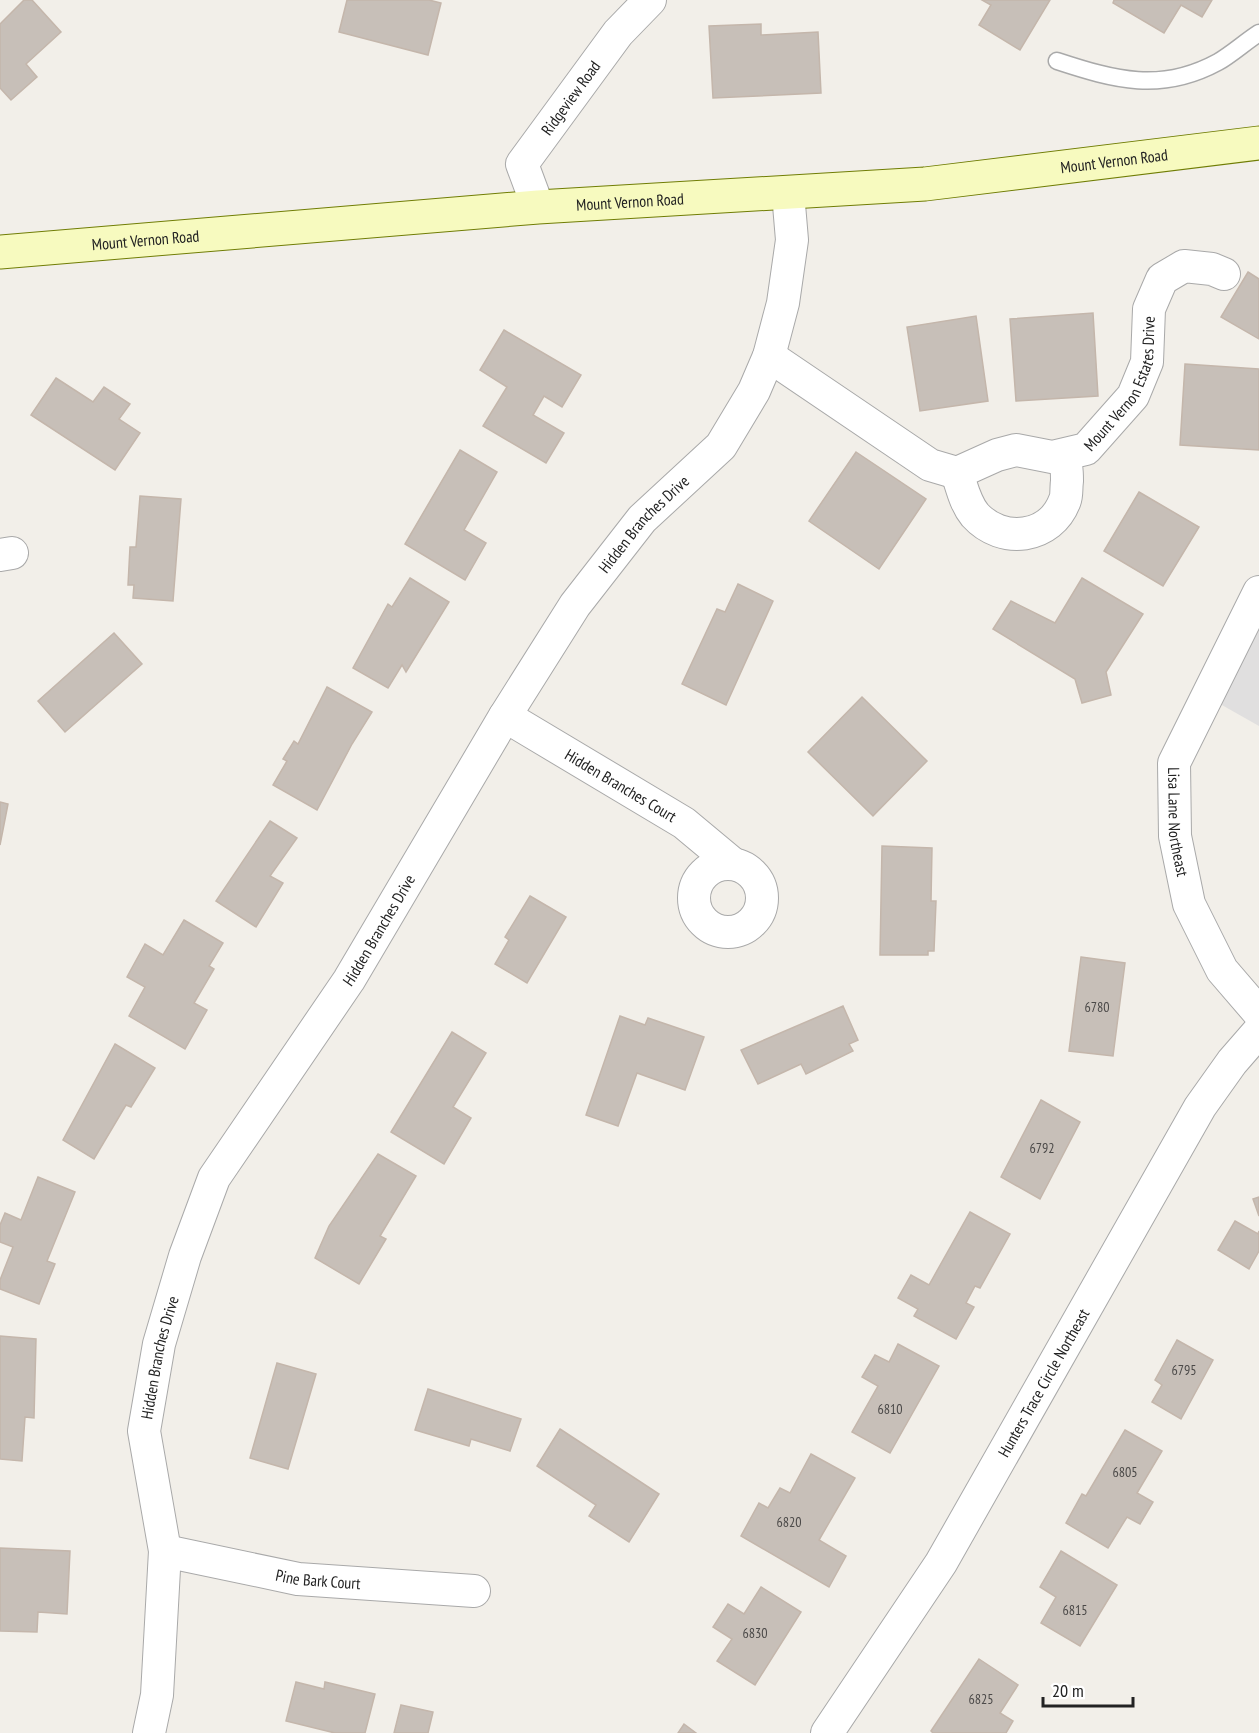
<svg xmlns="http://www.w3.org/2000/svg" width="1259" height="1733" font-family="'PT Sans Narrow',sans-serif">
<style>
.residential{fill:#e0dfdf}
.building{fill:#c7bfb8;stroke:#c4b6ab;stroke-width:1.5}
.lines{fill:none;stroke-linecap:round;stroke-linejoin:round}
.lane-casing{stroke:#a9a9a9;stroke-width:19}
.street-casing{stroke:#a9a9a9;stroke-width:34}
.secondary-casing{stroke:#707d05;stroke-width:35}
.lane{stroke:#fff;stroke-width:16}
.street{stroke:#fff;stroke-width:32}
.secondary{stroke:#f7fabf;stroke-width:33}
.labels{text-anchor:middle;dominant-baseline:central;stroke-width:6;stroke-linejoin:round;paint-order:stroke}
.number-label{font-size:14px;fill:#4b4948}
.street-label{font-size:16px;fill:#222;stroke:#fff}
</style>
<rect width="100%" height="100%" fill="#f2efe9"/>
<path class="residential" d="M1259 605V726L1206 696Z"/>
<g class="building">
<path d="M24 0H32L61 32 26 64 37 77 11 100 0 88V24Z"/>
<path d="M347 0H429L441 3 428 55 339 32Z"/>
<path d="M982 0H1050L1020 50 979 25 991 5Z"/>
<path d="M1114 0H1212L1202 17 1181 5 1164 33 1113 3Z"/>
<path d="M761 24V35L818 32 821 93 713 98 709 26Z"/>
<path d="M1248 272 1259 279V339L1221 317Z"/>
<path d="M1093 313 1098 396 1016 401 1010 319Z"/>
<path d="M976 316 988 401 920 411 907 327Z"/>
<path d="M504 330 581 375 562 407 544 396 533 415 564 433 546 463 483 426 507 387 480 370Z"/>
<path d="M1185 364 1259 369V450L1180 445Z"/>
<path d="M56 378 93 402 104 387 130 404 119 419 140 433 115 470 31 415Z"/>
<path d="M460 450 497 472 464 530 486 543 465 580 405 544Z"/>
<path d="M856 452 926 499 879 569 809 521Z"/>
<path d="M1139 492 1199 527 1163 586 1104 551Z"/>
<path d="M140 496 181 499 173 601 133 598 134 585H128L130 547H136Z"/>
<path d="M410 578 449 602 406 672 402 665 388 688 353 668 388 604 392 607Z"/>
<path d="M1082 578 1143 614 1106 672 1111 695 1082 703 1075 679 993 629 1011 601 1055 623Z"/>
<path d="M738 584 773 601 726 705 682 684 717 609 725 612Z"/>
<path d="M114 633 142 664 65 732 38 701Z"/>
<path d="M327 687 372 712 352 744 317 810 273 785 287 761 283 759 294 741 298 744Z"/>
<path d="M862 697 927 761 873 816 808 752Z"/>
<path d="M0 802 8 804 0 845Z"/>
<path d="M270 821 297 838 270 876 283 883 256 927 216 901Z"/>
<path d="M882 846 932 848 931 901H936L934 951H928V955H880Z"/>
<path d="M530 896 566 917 527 983 495 964 509 940 505 937Z"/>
<path d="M184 920 223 943 209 966 214 969 194 1003 207 1010 185 1049 129 1016 145 987 127 977 145 944 163 955Z"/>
<path d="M1081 957 1125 963 1113 1056 1069 1051Z"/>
<path d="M843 1006 858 1040 849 1044 853 1051 806 1074 801 1064 758 1084 741 1050Z"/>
<path d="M620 1016 645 1025 648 1018 704 1037 685 1090 637 1073 618 1126 586 1115Z"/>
<path d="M452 1032 486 1053 453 1107 471 1118 444 1164 391 1132Z"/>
<path d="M115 1044 155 1068 131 1107 126 1105 94 1159 63 1140Z"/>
<path d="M1041 1100 1080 1122 1040 1199 1001 1177Z"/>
<path d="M378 1154 416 1176 380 1236 386 1239 359 1284 315 1258 329 1226Z"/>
<path d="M38 1177 75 1192 47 1261 55 1264 39 1304 0 1289V1280L13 1247 0 1242V1225L5 1213 21 1220Z"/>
<path d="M1259 1197V1216L1253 1199Z"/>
<path d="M970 1212 1010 1234 980 1288 975 1286 966 1303 974 1307 956 1339 914 1316 918 1309 898 1298 911 1275 929 1285Z"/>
<path d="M1235 1221 1258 1234 1259 1231V1251L1249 1269 1218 1250Z"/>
<path d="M0 1336 36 1339 34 1418 25 1417 22 1461 0 1459Z"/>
<path d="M1177 1340 1213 1360 1181 1419 1152 1402 1162 1385 1155 1380Z"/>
<path d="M898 1344 939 1366 890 1453 852 1432 878 1386 862 1377 875 1355 889 1362Z"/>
<path d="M277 1363 316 1374 288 1469 250 1458Z"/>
<path d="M428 1389 521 1419 510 1451 471 1439 469 1446 415 1430Z"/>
<path d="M560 1429 659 1494 629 1542 589 1516 596 1505 537 1466Z"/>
<path d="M1125 1430 1162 1451 1137 1493 1153 1502 1140 1524 1127 1517 1108 1548 1066 1523 1082 1494 1086 1496Z"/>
<path d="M811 1454 855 1478 819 1540 846 1556 829 1587 741 1536 759 1503 768 1508 780 1488 790 1493Z"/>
<path d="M0 1548 70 1551 67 1614 38 1612 37 1632 0 1631Z"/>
<path d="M1061 1551 1117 1585 1080 1646 1041 1623 1056 1597 1040 1587Z"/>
<path d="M761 1587 801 1612 755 1685 717 1661 732 1639 713 1627 728 1604 744 1614Z"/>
<path d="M979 1659 1018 1685 1000 1713 1013 1721 1006 1733H933L931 1731Z"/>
<path d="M296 1682 324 1689 325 1682 375 1694 365 1733H335L286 1721Z"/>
<path d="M401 1705 433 1712 428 1733H394Z"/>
<path d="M684 1724 696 1733H678Z"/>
</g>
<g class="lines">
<defs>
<path id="lane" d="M1057 61C1115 80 1161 93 1218 62 1232 54 1245 42 1259 33"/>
<g id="street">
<path id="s1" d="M538 207 522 164 618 33 650 0"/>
<path id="s2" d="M769 356 930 465 957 473 997 455 1016 450 1052 457 1086 449 1133 396 1147 362 1149 309 1162 279 1184 266 1212 269 1224 274"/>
<path d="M957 473C962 487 965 503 975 515 1002 545 1051 539 1065 500 1067 495 1066 487 1067 481 1067 473 1067 462 1061 456"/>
<path d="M0 555 12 553"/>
<path id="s3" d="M1259 592 1174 763 1175 836 1189 904 1222 970 1259 1013"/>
<path id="s4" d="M505 716 684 823 732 863"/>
<circle cx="728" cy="898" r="34"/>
<path id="s5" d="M165 1551 298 1579 474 1591"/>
<path id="s6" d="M149 1733 157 1695 165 1551 144 1431 159 1344 185 1256 214 1178 349 980 505 716 575 605 642 519 721 446 754 391 769 356 783 303 792 240 788 193"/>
<path id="s7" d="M827 1733 941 1563 1200 1107 1232 1062 1259 1031"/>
</g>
<g id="secondary">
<path id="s8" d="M0 252 538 207 925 184 1259 143"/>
</g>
</defs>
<use href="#lane" class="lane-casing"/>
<use href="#street" class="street-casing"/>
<use href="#secondary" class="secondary-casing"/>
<use href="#lane" class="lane"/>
<use href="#street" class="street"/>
<use href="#secondary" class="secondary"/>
</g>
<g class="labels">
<g class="number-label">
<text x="1097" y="1007">6780</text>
<text x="1042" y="1148">6792</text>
<text x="1184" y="1370">6795</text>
<text x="890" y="1409">6810</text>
<text x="1125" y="1472">6805</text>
<text x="789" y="1522">6820</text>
<text x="1075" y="1610">6815</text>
<text x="755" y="1633">6830</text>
<text x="981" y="1699">6825</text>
</g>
<g class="street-label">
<text stroke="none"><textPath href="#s1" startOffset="128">Ridgeview Road</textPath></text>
<text stroke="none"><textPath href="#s8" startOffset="1118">Mount Vernon Road</textPath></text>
<text stroke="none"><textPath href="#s8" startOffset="632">Mount Vernon Road</textPath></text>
<text stroke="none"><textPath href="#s8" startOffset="146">Mount Vernon Road</textPath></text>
<text stroke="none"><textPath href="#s2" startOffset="435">Mount Vernon Estates Drive</textPath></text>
<text stroke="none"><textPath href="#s6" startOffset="1352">Hidden Branches Drive</textPath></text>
<text stroke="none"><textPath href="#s4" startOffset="135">Hidden Branches Court</textPath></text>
<text stroke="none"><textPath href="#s3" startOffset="250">Lisa Lane Northeast</textPath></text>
<text stroke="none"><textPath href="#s6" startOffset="866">Hidden Branches Drive</textPath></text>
<text stroke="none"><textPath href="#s6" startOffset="380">Hidden Branches Drive</textPath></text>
<text stroke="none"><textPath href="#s7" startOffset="412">Hunters Trace Circle Northeast</textPath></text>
<text stroke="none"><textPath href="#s5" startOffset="156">Pine Bark Court</textPath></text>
</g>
</g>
<path d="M1043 1697v9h90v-9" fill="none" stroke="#222222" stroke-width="3"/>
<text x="1052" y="1697" font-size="18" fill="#222222" stroke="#ffffff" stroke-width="4.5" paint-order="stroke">20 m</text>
</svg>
